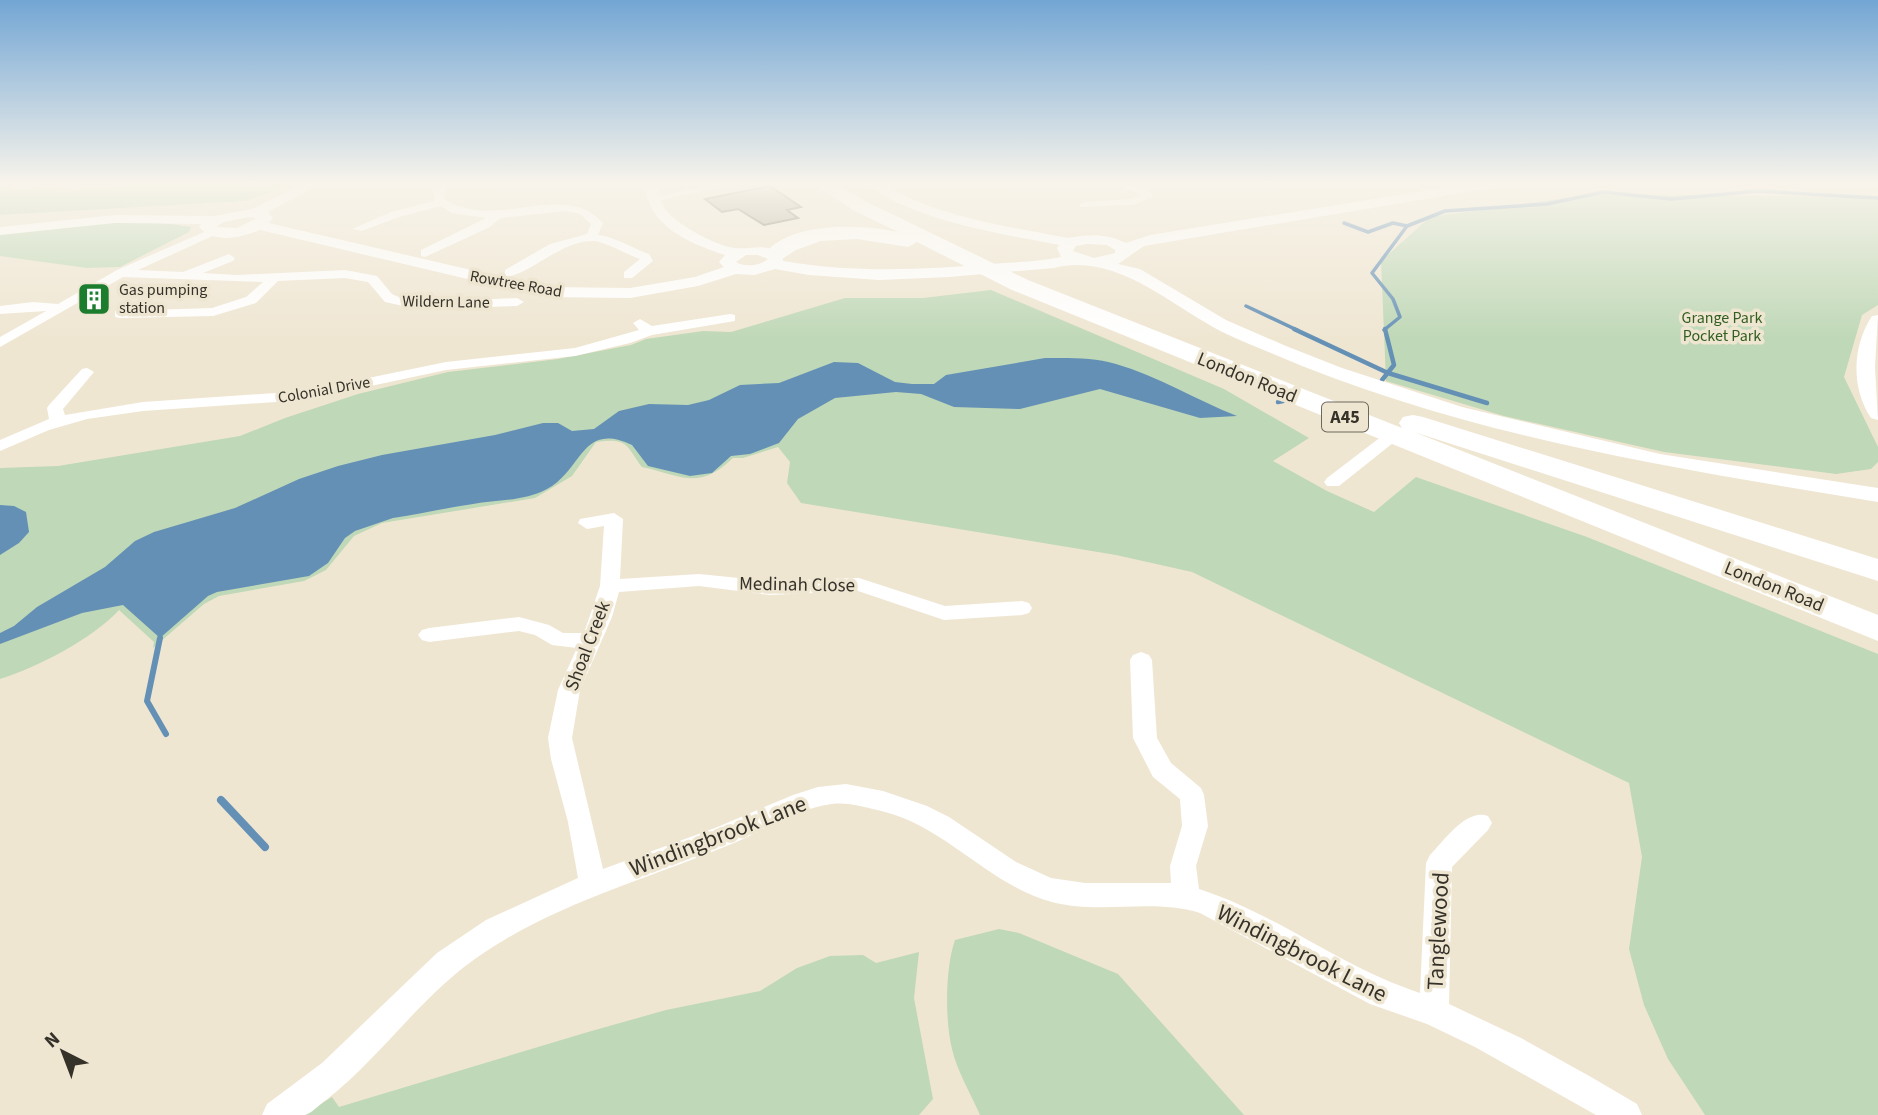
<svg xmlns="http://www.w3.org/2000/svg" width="1878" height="1115" font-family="'Source Sans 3',sans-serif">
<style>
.green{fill:#bfd8b7}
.water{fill:#6490b6}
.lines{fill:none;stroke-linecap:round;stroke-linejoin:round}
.stream-far3{stroke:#6490b6;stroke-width:3.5}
.stream-far2{stroke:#6490b6;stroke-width:4.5}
.stream-far1{stroke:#6490b6;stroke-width:6}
.stream{stroke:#6490b6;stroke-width:8}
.building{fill:#b3aa97;stroke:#7f7765;stroke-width:2}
.minor{fill:#fff;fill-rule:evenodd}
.tertiary{fill:#fff;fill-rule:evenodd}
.trunk{fill:#fff;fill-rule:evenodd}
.labels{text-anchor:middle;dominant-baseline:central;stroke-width:7;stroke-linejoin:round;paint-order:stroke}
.far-street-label{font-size:16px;fill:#35322a;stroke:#efe6d2}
.far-poi-label{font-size:16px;fill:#35322a;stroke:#efe6d2;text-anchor:start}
.far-park-label{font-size:16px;fill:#325e20;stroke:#efe6d2}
.shield{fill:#efe6d2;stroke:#6d685c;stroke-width:2}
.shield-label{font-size:18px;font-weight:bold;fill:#35322a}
.street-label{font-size:19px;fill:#35322a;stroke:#efe6d2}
.near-street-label{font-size:23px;fill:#35322a;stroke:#efe6d2}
</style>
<rect width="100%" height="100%" fill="#efe6d2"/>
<g class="green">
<path d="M129 183H298L246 201 0 215V185L15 190 38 187 61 192 113 188Z"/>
<path d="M1594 194 1878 197V305L1862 315 1844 377 1878 447V462L1871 469 1836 474 1664 452 1504 416 1386 381 1381 261 1430 217Z"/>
<path d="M143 220 191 227 189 232 120 267 87 268 0 256V233Z"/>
<path d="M991 290 1224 389 1309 438 1273 461 1327 491 1374 512 1416 477 1587 537 1878 654V1115H1705L1668 1059 1644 1005 1629 949 1642 857 1629 783 1192 572 1116 555 801 503 787 483 790 462 778 447 743 458H733C698 491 683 476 642 467 626 446 629 437 596 442L572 476 535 498 382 523 354 536 326 570 304 581 219 596 204 604 153 648 154 642 119 610C94 638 36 668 0 679V468L58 466 240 436 285 418 358 394 448 372 558 359 631 345 646 339 703 331 731 332 845 298H923Z"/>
<path d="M999 929 1019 933 1118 974 1244 1115H980C971 1094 957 1071 952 1049 945 1021 945 968 955 940Z"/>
<path d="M919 952 914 998 933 1099 919 1115H303L332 1097 339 1107 588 1032 666 1010 760 991 797 968 830 956 863 955 876 963Z"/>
</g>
<g class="water">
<path d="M1045 358C1069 358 1093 357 1116 364 1158 376 1196 400 1237 416L1200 418 1100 389 1020 409 954 407 921 394 896 392 835 398 798 419 779 443 750 454 731 456 712 473 690 476 648 466 632 445C581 421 583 470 547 489 525 501 497 500 473 504 446 508 420 514 393 518L355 531 345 538 328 563 309 576 217 592 208 596 160 638 123 605 82 613 0 644V633L14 626 37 607 105 567 135 541 154 532 235 508 299 479 338 466 382 455 495 435 543 423H558L572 431 594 429 619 411 649 404 688 405 709 400 740 385 779 383 834 362 858 363 895 382 912 384H934L946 375Z"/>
<path d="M0 505 14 506 26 512 29 532 19 543 0 555Z"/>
</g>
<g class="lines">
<g class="stream-far3">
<path d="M1344 223 1368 232 1393 223 1407 226"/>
<path d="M1246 306 1297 330"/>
<path d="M1384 330 1400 317 1393 299 1372 273 1407 226 1445 211 1547 204 1603 192 1671 199 1758 191 1878 198"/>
</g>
<g class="stream-far2">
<path d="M1294 329 1388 373 1487 403"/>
<path d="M1382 380 1394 365 1385 329"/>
<path d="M1278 402 1283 401"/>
</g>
<path class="stream-far1" d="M160 638 147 701 166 734"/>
<path class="stream" d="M221 800 265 847"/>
</g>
<path class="building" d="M770 186 801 207 787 210 798 218 764 225 738 209 722 212 705 199Z"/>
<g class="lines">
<g class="minor">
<path d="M24 183H42L20 190 15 187Z"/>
<path d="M438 183H448L444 199C497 232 563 179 603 223L598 235C613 236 634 249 649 254L653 261 632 278H624V272L640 259C628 255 605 242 595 241 561 239 525 279 505 276V270L550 244 587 234 591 224 580 214 566 211 501 218 488 228 425 257 421 256V250L486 218 452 213 441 206 399 217 362 231 352 229 391 212 434 201V191Z"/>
<path d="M716 183H736L653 202 648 199Z"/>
<path d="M886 183H908L882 188 881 186Z"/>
<path d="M1113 183 1145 187 1153 196 1133 205 1081 207 1079 205 1085 202 1131 199 1141 195Z"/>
<path d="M1304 183H1315L1309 186Z"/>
<path d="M213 228 217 230V234L138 270 183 272 229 254 235 258 233 261 203 273 237 275 345 270 377 276 392 294 403 299 452 301 517 298 524 302 517 306 417 309 385 302 368 282 345 278 278 281 256 303 213 316 120 318 115 317V311L212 308 246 297 263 282 123 277 0 347V337L46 311 0 314V306L33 302 58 304 117 270Z"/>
<path d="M730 314 735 315V321L652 335 630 343 575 356 446 370 305 400 143 411 87 419 49 430 0 451V440L49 419 47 408 49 405 82 369 87 368 94 372 63 409 65 415 143 402 305 391 446 362 575 348 639 330 633 323 640 319 652 326Z"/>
<path d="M1392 431 1400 436 1398 439 1339 486H1327L1324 482 1327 478 1386 433Z"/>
<path d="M614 513 623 519 620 579 699 574 769 581 859 578 945 606 1022 601 1029 603 1032 608 1029 613 1022 615 944 620 858 591 769 595 699 586 619 592 612 617 580 690 572 738 603 869 715 828 793 795 818 787 846 784 883 791 927 806 949 817 1016 862 1051 878 1085 883H1171L1170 866 1182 826 1180 799 1153 777 1133 738 1130 660 1133 655 1141 652 1149 655 1152 660 1157 738 1171 763 1201 788 1204 795 1208 826 1196 866 1199 889C1277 914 1342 968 1420 993L1426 863 1430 855C1444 841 1466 808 1488 816L1492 823 1488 830 1452 867 1449 1004 1521 1038 1591 1077 1637 1104 1642 1115H1596L1475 1047 1427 1024 1370 1004 1200 913C1151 898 1100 915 1052 902 989 885 947 828 885 812 868 808 849 802 832 804 797 808 765 830 734 843 634 885 526 910 444 984 403 1021 370 1066 326 1100 320 1104 312 1113 305 1115 292 1115 275 1115 262 1115L267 1104 322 1063 437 953 486 920 578 878 568 822 551 759 548 738 558 690 577 648 552 645 535 635 519 631 429 642 422 640 418 635 422 630 429 628 519 617 549 625 563 633H584L600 586 604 526 587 529 578 523 580 519Z"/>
</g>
<g class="tertiary">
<path d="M305 183H322L268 212 273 218 269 223 544 287 630 288 695 277 724 267 719 262 725 255C688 243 648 226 644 183H658C659 192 660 201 665 209 677 225 716 246 735 248 755 250 761 242 783 254V261C853 273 922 270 992 264 1014 262 1039 262 1061 257L1057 248 1059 245C997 233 936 224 880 194L878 191 882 183H891L892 189C947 219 1008 226 1068 238 1089 234 1107 233 1126 243L1150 235 1473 183H1504L1497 187 1144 246 1118 264 1140 269 1226 320 1286 346 1342 368 1462 407 1660 454 1878 488V502C1672 468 1464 436 1271 353 1252 345 1231 337 1213 327 1164 300 1114 253 1054 268L949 277 879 280 809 275 775 269 754 275 736 274 698 286 630 298 544 297 260 230C241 238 214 244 199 227L201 224 115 223 0 235V227L115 215 214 216 252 209ZM249 217 257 218 237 228 216 227 224 222ZM1087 244 1107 245 1115 250V253L1094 258 1073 251 1076 246ZM746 255H758L768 259C761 265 745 268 736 262Z"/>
<path d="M1878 315 1875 367 1878 420 1871 418C1851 388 1852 346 1872 316Z"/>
</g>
<g class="trunk">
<path d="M812 183H834L867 202 1028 280 1402 428 1399 423 1403 417 1413 415 1423 417 1878 559V581L1414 432 1878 615V641L1012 290 917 242 908 247 857 239 821 241 796 250 782 259H768L764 255C788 221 862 224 898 232L853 210Z"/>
<path d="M863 183H893L895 186 886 192 866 187Z"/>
</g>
</g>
<linearGradient id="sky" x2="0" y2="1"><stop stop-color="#73a6d4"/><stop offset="0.54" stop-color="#f8f4eb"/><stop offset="1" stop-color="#f8f4eb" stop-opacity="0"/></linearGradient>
<rect width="1878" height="339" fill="url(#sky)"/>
<defs>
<symbol id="building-square" viewBox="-11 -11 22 22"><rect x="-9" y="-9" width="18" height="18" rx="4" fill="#1d7d2f" stroke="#efe6d2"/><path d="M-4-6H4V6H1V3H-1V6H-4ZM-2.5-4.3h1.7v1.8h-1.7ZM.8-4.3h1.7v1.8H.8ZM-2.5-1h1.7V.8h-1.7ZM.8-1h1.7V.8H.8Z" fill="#fff"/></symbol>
</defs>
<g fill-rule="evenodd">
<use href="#building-square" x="75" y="280" width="38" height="38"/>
</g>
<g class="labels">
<g class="far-street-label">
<text transform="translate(516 284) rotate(10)">Rowtree Road</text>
<text transform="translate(446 302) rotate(1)">Wildern Lane</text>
<text transform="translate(324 390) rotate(-10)">Colonial Drive</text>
</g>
<g class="far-poi-label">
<text x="119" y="290">Gas pumping<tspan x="119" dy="18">station</tspan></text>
</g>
<g class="far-park-label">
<text x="1722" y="318">Grange Park<tspan x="1722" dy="18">Pocket Park</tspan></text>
</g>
<rect class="shield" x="1322" y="402.5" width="46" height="29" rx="5"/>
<g class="shield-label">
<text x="1345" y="417">A45</text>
</g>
<g class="street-label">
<text transform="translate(1247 378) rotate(22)">London Road</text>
<text transform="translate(797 585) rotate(1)">Medinah Close</text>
<text transform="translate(1774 587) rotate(22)">London Road</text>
<text transform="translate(588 646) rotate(-69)">Shoal Creek</text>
</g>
<g class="near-street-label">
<text transform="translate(718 836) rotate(-21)">Windingbrook Lane</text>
<text transform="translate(1438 931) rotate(-87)">Tanglewood</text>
<text transform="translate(1302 953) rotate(27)">Windingbrook Lane</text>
</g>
</g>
<g transform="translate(63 1052) rotate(318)" stroke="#efe6d2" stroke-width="5" paint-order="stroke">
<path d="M0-5L12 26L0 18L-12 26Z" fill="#35322a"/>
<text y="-10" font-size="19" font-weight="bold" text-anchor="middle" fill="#35322a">N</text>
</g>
</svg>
